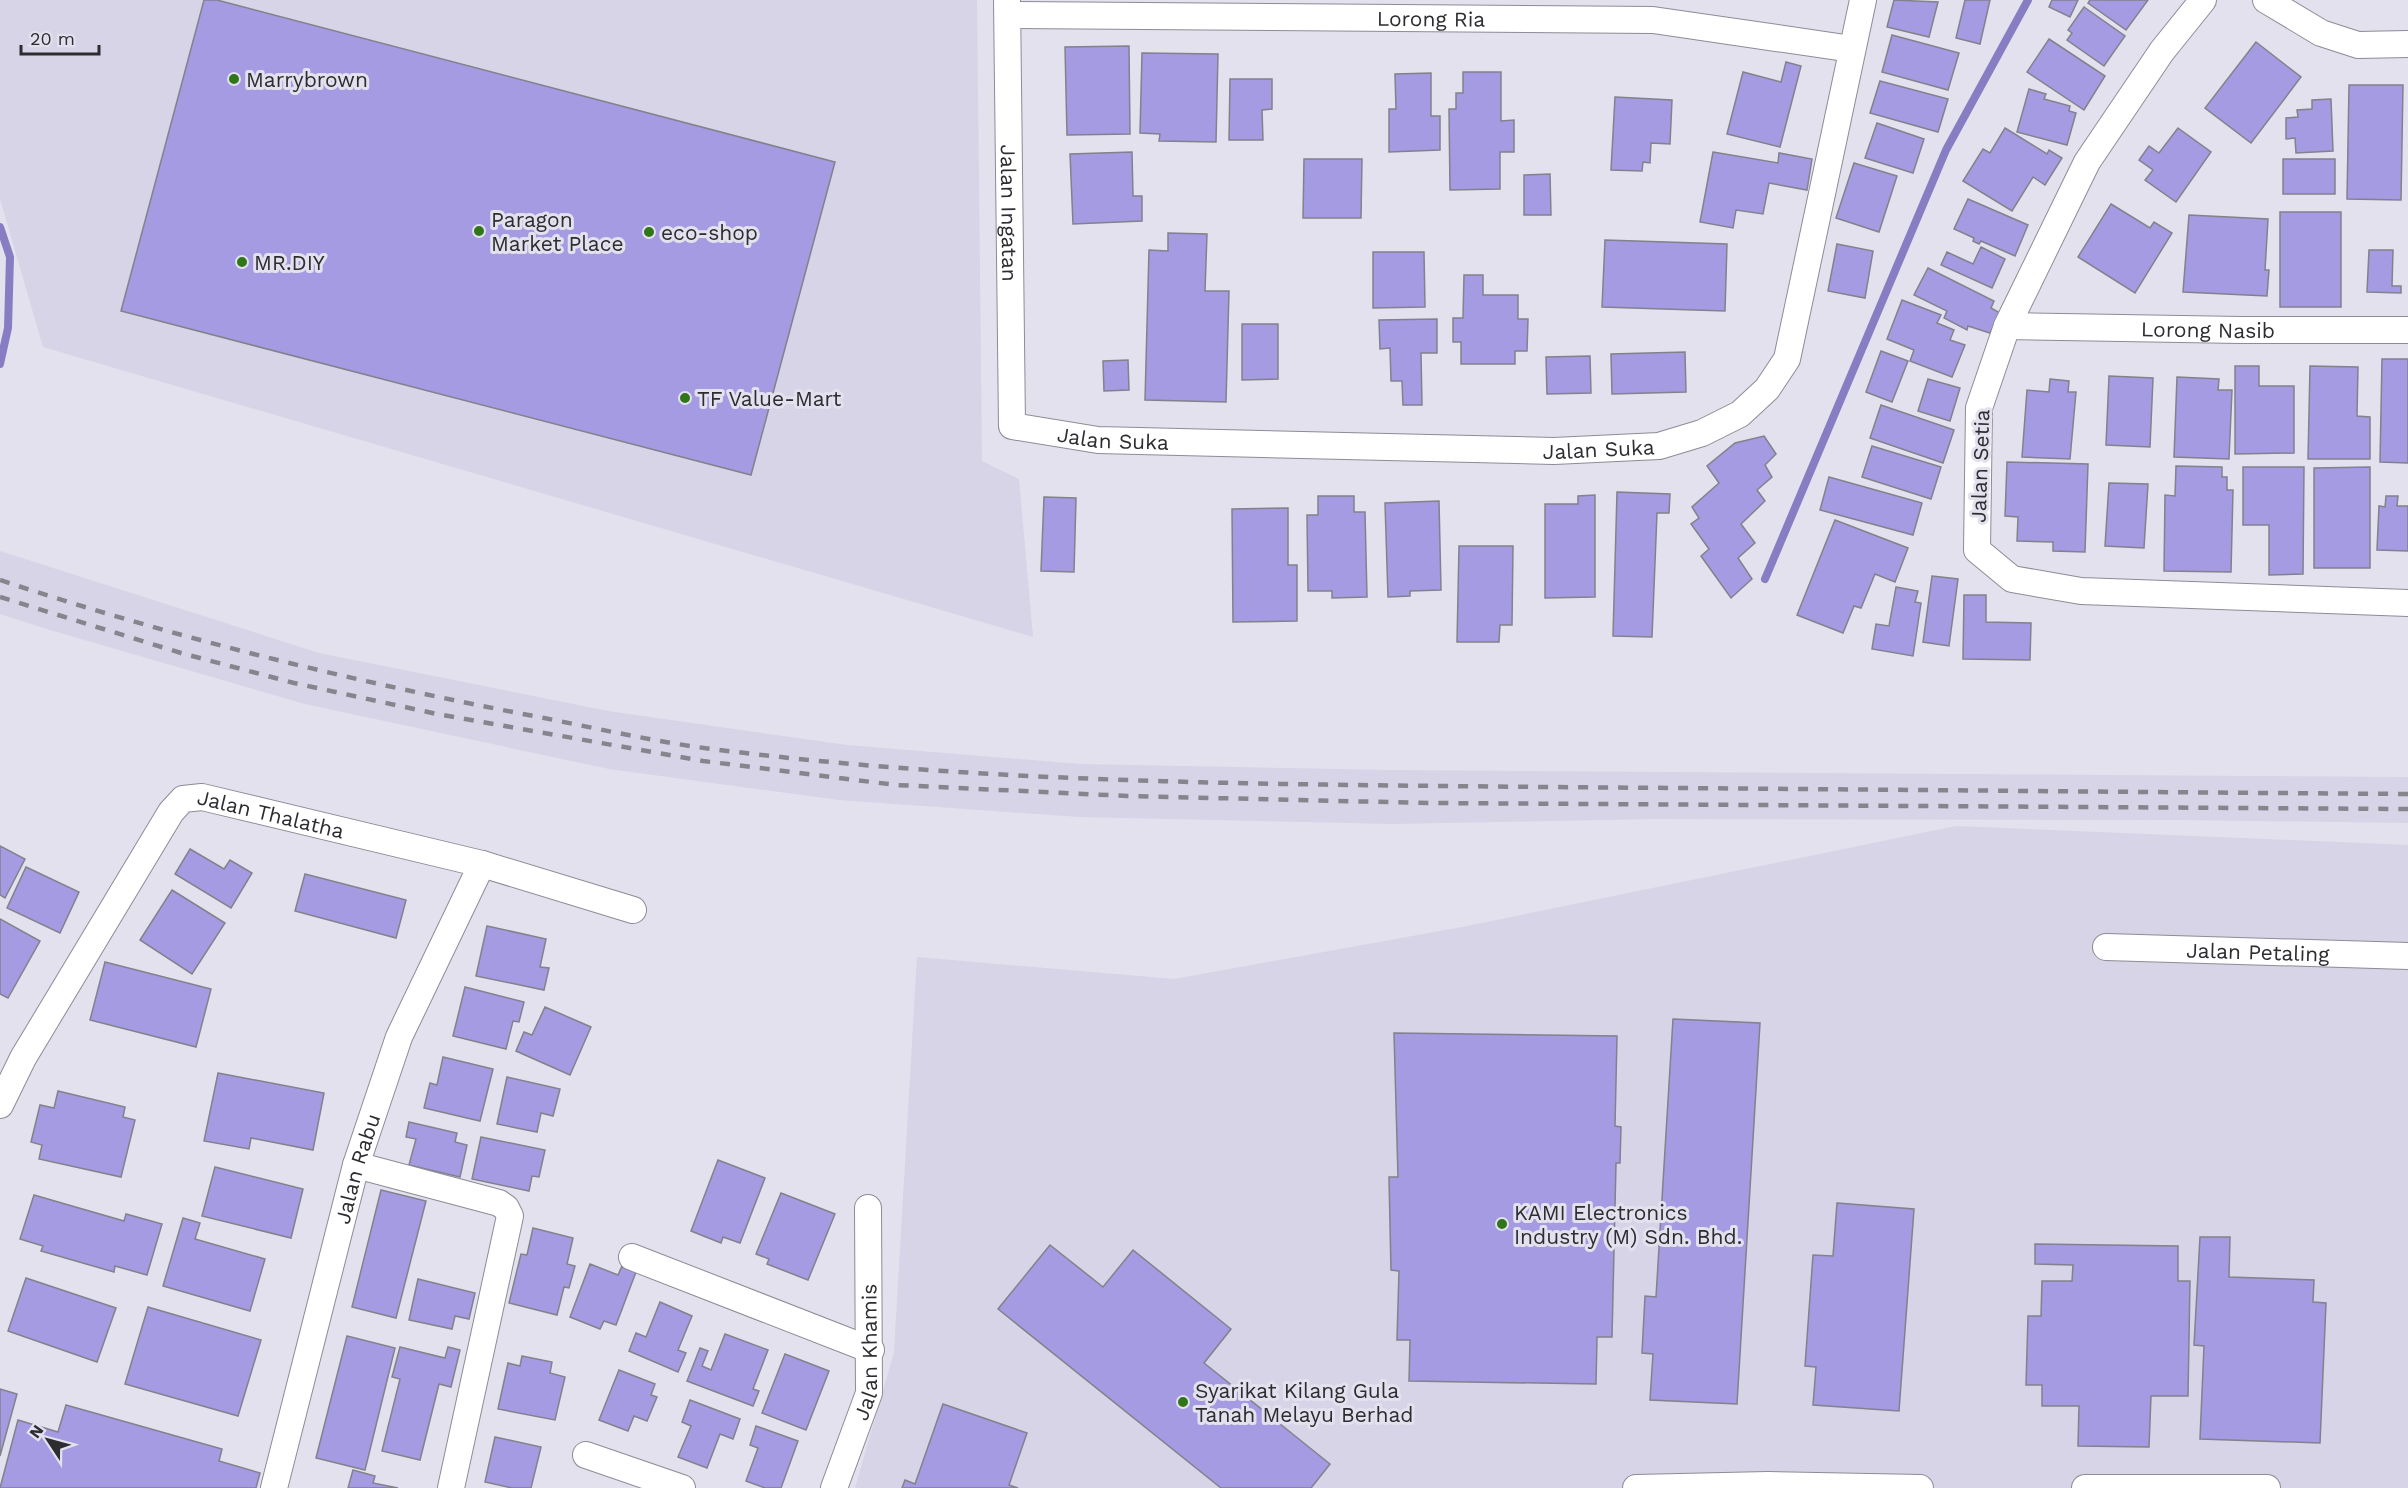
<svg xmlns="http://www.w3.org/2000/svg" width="2408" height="1488" font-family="'Work Sans',sans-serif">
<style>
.built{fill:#d6d4e6}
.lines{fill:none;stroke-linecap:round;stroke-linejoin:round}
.stream{stroke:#877dc3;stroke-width:8}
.building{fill:#a49be3;stroke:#82818c;stroke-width:1.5}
.street-casing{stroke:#8c8c96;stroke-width:28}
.street{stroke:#fff;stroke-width:26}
.rail{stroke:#86858d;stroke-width:4.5;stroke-dasharray:10 10;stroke-linecap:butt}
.poi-dot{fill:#307618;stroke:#e2e1ed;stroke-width:2}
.labels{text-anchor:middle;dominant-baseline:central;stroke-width:6;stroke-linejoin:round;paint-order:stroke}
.street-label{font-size:21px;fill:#2d2c31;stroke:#e2e1ed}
.poi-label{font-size:21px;fill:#2d2c31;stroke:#e2e1ed;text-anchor:start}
</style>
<rect width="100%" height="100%" fill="#e2e1ed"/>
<g class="built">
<path d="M0 0H977L982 461 1019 479 1033 637 43 347 0 199Z"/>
<path d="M0 551 319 653 608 711 847 745 1080 764 1390 770 2408 777V823L2185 820 1652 819 1391 824 1080 817 839 800 609 769 305 704 50 630 0 614Z"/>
<path d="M1956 826 2408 845V1488H855L894 1352 917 957 1174 979 1462 927Z"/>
</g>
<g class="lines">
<g class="stream">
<path d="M0 227 10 257 8 328 0 364"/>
<path d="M1765 579 1946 150 2028 0"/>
</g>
</g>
<g class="building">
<path d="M204 0H217L835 162 751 475 121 311Z"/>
<path d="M1894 0 1938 2 1929 37 1887 27Z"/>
<path d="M1965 0H1990L1980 44 1956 38Z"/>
<path d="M2052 0H2078L2070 17 2049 7Z"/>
<path d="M2090 0H2148L2126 30 2088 3Z"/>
<path d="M2084 7 2125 36 2104 66 2067 40 2072 33 2068 30Z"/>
<path d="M1892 35 1959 53 1948 90 1882 72Z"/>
<path d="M2049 39 2105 76 2084 110 2027 72Z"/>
<path d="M2256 42 2301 77 2251 143 2205 108Z"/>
<path d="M1129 46 1130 134 1067 135 1065 47Z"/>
<path d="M1142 53 1218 54 1216 142 1159 141 1160 134 1140 133Z"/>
<path d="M1786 62 1801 66 1780 147 1727 134 1743 72 1781 82Z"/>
<path d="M1463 72H1501V121L1514 120V152H1500V189L1450 190 1449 109H1456V93H1463Z"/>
<path d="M1431 73V116H1440V150L1389 152V109H1396L1395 74Z"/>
<path d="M1230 79H1272V109L1262 110 1263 140H1229Z"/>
<path d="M1880 81 1948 99 1938 132 1870 113Z"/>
<path d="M2349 85H2403L2401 200 2347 199Z"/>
<path d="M2029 89 2046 94 2044 99 2070 106 2069 111 2076 113 2067 145 2017 132Z"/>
<path d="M1615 97 1672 100 1670 144 1651 143 1650 163 1643 162 1642 171 1611 170Z"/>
<path d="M2331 99 2333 151 2296 153 2295 138 2286 139V118L2298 117 2297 110 2312 109V100Z"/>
<path d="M1877 123 1924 139 1913 173 1865 158Z"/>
<path d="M2005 128 2047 154 2049 150 2062 158 2045 185 2033 177 2012 211 1963 181 1983 149 1990 153Z"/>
<path d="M2178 128 2211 152 2176 202 2145 180 2153 170 2139 160 2149 146 2159 153Z"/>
<path d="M1132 152 1133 196H1142V221L1073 224 1070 154Z"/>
<path d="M1713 152 1778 163 1779 153 1812 159 1807 190 1769 183 1763 214 1736 210 1733 228 1700 222Z"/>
<path d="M1304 159H1362L1361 218H1303Z"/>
<rect x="2283" y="159" width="52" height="35"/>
<path d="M1854 163 1897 176 1879 232 1836 218Z"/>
<path d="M1550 174 1551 215H1524V175Z"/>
<path d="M1968 199 2028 225 2015 256 1981 241 1979 244 1973 241 1974 238 1954 229Z"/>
<path d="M2111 204 2150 228 2154 222 2172 233 2135 293 2078 257Z"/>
<rect x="2280" y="212" width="61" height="95"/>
<path d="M2189 215 2268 219 2265 270H2269L2267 296 2183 292Z"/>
<path d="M1168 233 1207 234 1205 291H1229L1226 402 1145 400 1149 250 1168 251Z"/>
<path d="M1605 240 1727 244 1725 311 1602 307Z"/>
<path d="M1837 244 1873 251 1865 298 1828 291Z"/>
<path d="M1981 247 2005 259 1992 288 1941 265 1947 252 1973 264Z"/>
<path d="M2369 250H2393L2392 286H2401V293L2367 292Z"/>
<path d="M1373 252H1424L1425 307 1373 308Z"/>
<path d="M1928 268 1994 301 1991 308 2000 313 1990 333 1968 326 1967 330 1944 318 1947 311 1914 295Z"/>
<path d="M1464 275H1483V295H1518V319H1528L1527 351H1515V364H1461V342H1453V318H1463Z"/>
<path d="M1902 300 1941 315 1937 323 1954 330 1950 340 1965 345 1952 377 1910 361 1914 350 1887 339Z"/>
<path d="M1437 319V353H1421L1422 405H1403L1402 381H1391L1390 348 1380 349 1379 320Z"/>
<path d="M1242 324H1278V379L1242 380Z"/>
<path d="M1881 351 1908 361 1892 402 1866 392Z"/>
<path d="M1685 352 1686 392 1612 394 1611 354Z"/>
<path d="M1590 356 1591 393 1547 394 1546 357Z"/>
<path d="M2382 359H2408V463L2380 462Z"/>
<path d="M1128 360 1129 390 1104 391 1103 361Z"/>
<path d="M2235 366H2259V386H2294V453L2235 454Z"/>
<path d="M2310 366 2358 367 2357 416 2370 417V459H2308Z"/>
<path d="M2109 376 2153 378 2150 447 2106 445Z"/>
<path d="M2177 377 2219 379 2218 390H2232L2229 459 2174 457Z"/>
<path d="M1928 379 1960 388 1950 421 1918 411Z"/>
<path d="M2050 379 2069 381 2068 392H2076L2070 459 2022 457 2027 390 2049 392Z"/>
<path d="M1881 405 1954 430 1943 463 1870 438Z"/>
<path d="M1764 436 1776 454 1765 465 1772 477 1757 490 1765 501 1741 524 1755 543 1738 558 1752 579 1731 598 1701 556 1709 549 1691 524 1699 518 1692 507 1719 483 1707 466 1735 443Z"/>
<path d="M1872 446 1941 467 1931 499 1862 477Z"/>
<path d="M2007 462 2088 464 2085 552 2053 551V542L2017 541 2018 517 2005 516Z"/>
<path d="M2176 466 2222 467V477H2227V490H2233L2231 572 2164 571 2165 495 2175 496Z"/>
<path d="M2243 467H2304L2303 574 2269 575V525H2243Z"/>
<path d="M2370 467V568H2314V468Z"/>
<path d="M1829 477 1922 503 1913 535 1820 510Z"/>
<path d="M2109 483 2148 484 2144 548 2105 546Z"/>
<path d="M1617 492 1670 494 1669 513H1657L1652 637 1613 636Z"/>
<path d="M1595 495V597L1545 598V504H1578V496Z"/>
<path d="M1318 496H1354V512H1365L1367 597 1332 598V591H1308L1307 515H1318Z"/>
<path d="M2386 496H2398L2397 506H2408V551L2377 550 2379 506 2385 507Z"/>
<path d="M1044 497 1076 498 1074 572 1041 571Z"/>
<path d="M1439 501 1441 590 1410 591V596L1388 597 1385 503Z"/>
<path d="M1288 508V565H1297V621L1233 622 1232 509Z"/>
<path d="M1835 520 1908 548 1895 582 1875 574 1861 608 1854 606 1843 633 1797 615Z"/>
<path d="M1459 546H1513L1512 625H1500L1499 642H1457Z"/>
<path d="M1932 576 1958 579 1949 646 1923 642Z"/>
<path d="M1896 587 1918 591 1915 602 1921 603 1913 656 1872 649 1876 624 1889 626Z"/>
<path d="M1964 595H1986V622L2031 623 2030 660 1963 659Z"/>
<path d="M0 846 25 859 5 898 0 895Z"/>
<path d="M190 849 224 869 230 860 252 873 231 908 175 874Z"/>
<path d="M26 867 79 892 60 933 7 908Z"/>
<path d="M305 874 406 900 396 938 295 911Z"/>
<path d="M172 890 225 923 192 974 140 940Z"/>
<path d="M0 919 40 941 8 998 0 994Z"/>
<path d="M487 926 546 939 540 967 549 968 544 990 476 976Z"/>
<path d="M105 962 211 989 196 1047 90 1020Z"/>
<path d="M465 987 524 1002 519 1022 513 1021 506 1049 453 1036Z"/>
<path d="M545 1007 591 1027 570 1075 516 1051 524 1032 532 1035Z"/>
<path d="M1673 1019 1760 1023 1737 1404 1650 1400 1653 1354 1642 1353 1645 1296 1656 1297Z"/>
<path d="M1394 1033 1617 1036 1615 1126 1621 1127 1620 1163H1616L1612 1337H1597L1596 1384 1409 1381 1410 1340H1397L1399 1271 1391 1270 1389 1177H1398Z"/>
<path d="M443 1057 493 1069 480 1121 424 1108 430 1083 437 1085Z"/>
<path d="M218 1073 324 1093 313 1150 251 1138 249 1149 204 1141Z"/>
<path d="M507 1077 560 1089 553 1116 541 1113 537 1132 497 1124Z"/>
<path d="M58 1091 125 1107 123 1117 135 1120 121 1177 39 1159 42 1145 31 1142 40 1105 54 1108Z"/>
<path d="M409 1122 457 1133 455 1142 467 1145 460 1177 409 1165 416 1139 406 1137Z"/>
<path d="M481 1137 545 1150 539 1177 532 1176 529 1191 472 1179Z"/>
<path d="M718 1160 765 1178 740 1243 723 1237 721 1243 691 1231Z"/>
<path d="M215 1167 303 1189 291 1238 202 1216Z"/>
<path d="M381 1190 426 1201 396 1318 352 1307Z"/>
<path d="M781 1193 835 1214 808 1280 767 1264 769 1259 756 1254Z"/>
<path d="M34 1195 124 1221 126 1214 162 1224 147 1275 115 1266 114 1272 41 1251 43 1246 20 1239Z"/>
<path d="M1837 1203 1914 1209 1899 1411 1813 1405 1816 1367 1805 1366 1813 1255 1833 1256Z"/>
<path d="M183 1218 200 1223 195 1239 265 1259 250 1311 163 1286Z"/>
<path d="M533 1228 573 1238 567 1264 575 1266 569 1288 564 1287 557 1315 509 1303 521 1254 527 1255Z"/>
<path d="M2200 1237H2230L2229 1277 2314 1280 2313 1302 2326 1303 2320 1443 2200 1439 2204 1346 2194 1345Z"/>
<path d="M2035 1244 2178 1246V1281H2190L2188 1396H2151L2149 1447 2078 1446 2079 1406H2042V1385H2026L2028 1316H2041L2042 1281H2072L2073 1265 2035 1264Z"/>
<path d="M1050 1245 1103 1287 1133 1250 1231 1329 1204 1363 1330 1464 1311 1488H1221L998 1309Z"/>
<path d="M590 1264 618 1275 622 1266 636 1272 616 1325 604 1321 600 1329 570 1317Z"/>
<path d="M26 1278 116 1308 97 1362 8 1331Z"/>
<path d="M418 1279 475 1293 469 1319 455 1316 452 1329 409 1320Z"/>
<path d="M660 1302 692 1316 678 1350 686 1353 678 1372 629 1351 636 1333 646 1337Z"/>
<path d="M148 1307 261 1340 238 1416 125 1384Z"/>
<path d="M725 1334 768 1350 753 1389 759 1391 753 1406 687 1381 700 1348 708 1351 702 1366 711 1370Z"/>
<path d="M347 1336 395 1348 365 1470 316 1458Z"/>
<path d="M400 1347 445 1358 448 1347 460 1350 451 1387 439 1384 420 1460 382 1451 400 1379 392 1377Z"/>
<path d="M785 1354 829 1371 806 1430 762 1413Z"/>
<path d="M522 1356 552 1362 550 1373 565 1377 555 1420 498 1409 508 1363 520 1366Z"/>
<path d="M619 1370 655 1384 651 1395 657 1397 647 1421 634 1416 628 1431 599 1420Z"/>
<path d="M0 1389 17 1394 0 1456Z"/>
<path d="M690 1400 740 1419 733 1439 720 1434 707 1468 678 1457 691 1426 682 1422Z"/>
<path d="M943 1404 1027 1433 1009 1485 1018 1488H902L905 1480 915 1484Z"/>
<path d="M66 1405 222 1449 219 1461 260 1473 256 1488H0L18 1420 58 1432Z"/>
<path d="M756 1426 798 1441 781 1488H765L746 1481 758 1448 750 1445Z"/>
<path d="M495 1437 541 1447 531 1488H512L485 1482Z"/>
<path d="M353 1470 375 1476 373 1483 398 1488H348Z"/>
</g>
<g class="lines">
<defs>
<g id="street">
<path id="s1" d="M1007 0 1012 426 1098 440 1554 451 1659 446 1702 433 1740 414 1767 389 1787 359 1863 0"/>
<path d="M2203 0 2162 51 2087 162 2007 326 1979 408 1977 550 2012 579 2081 591 2408 603"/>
<path d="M2266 0 2321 33 2358 45 2408 44"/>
<path id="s2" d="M1008 15 1653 20 1852 49"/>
<path id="s3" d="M2007 326 2240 330H2408"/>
<path id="s4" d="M2106 947 2408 956"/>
<path id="s5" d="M0 1105 23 1058 171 812 183 799 202 797 482 864 633 910"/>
<path d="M356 1165 499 1203 506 1208 510 1216 451 1488"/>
<path d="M632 1257 871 1350"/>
<path d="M586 1455 682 1488"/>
<path id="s6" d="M274 1488 356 1165 399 1037 482 864"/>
<path id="s7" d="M834 1488 869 1393 868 1208"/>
<path d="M1636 1488 1768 1485 1920 1488"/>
<path d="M2085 1488H2267"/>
</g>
</defs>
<use href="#street" class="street-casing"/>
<use href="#street" class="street"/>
<g class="rail">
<path d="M0 580C178 639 359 683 544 718 600 729 656 742 712 749 987 784 1264 784 1541 787 1830 789 2119 792 2408 794"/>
<path d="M0 597 181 653 294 683 437 714 703 761 896 785 1127 796 1428 803 2408 809"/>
</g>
</g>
<g class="poi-dot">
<circle cx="234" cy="79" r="6"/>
<circle cx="479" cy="231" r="6"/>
<circle cx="649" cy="232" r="6"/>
<circle cx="242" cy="262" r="6"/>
<circle cx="685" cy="398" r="6"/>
<circle cx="1502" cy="1224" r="6"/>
<circle cx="1183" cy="1402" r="6"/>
</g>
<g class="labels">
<g class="street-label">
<text stroke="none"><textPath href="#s2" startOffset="423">Lorong Ria</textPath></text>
<text stroke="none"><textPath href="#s1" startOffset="213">Jalan Ingatan</textPath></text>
<text stroke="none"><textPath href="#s3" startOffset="201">Lorong Nasib</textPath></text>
<text stroke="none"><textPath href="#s1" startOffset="528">Jalan Suka</textPath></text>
<text stroke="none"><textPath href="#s1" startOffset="1014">Jalan Suka</textPath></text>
<text transform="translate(1980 466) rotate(-88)">Jalan Setia</text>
<text stroke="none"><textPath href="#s5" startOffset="447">Jalan Thalatha</textPath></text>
<text stroke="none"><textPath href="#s4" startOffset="152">Jalan Petaling</textPath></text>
<text stroke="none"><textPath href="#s6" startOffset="330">Jalan Rabu</textPath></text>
<text stroke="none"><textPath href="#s7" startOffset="142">Jalan Khamis</textPath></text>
</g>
<g class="poi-label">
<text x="246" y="79">Marrybrown</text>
<text x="491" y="219">Paragon<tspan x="491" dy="24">Market Place</tspan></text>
<text x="661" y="232">eco-shop</text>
<text x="254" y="262">MR.DIY</text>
<text x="697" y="398">TF Value-Mart</text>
<text x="1514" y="1212">KAMI Electronics<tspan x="1514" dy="24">Industry (M) Sdn. Bhd.</tspan></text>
<text x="1195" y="1390">Syarikat Kilang Gula<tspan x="1195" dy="24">Tanah Melayu Berhad</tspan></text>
</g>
</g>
<g transform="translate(48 1440) rotate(306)" stroke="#e2e1ed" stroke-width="4.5" paint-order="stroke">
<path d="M0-4.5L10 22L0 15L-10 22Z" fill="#2d2c31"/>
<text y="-9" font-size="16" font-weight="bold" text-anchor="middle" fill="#2d2c31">N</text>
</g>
<path d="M21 45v9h78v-9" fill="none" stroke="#2d2c31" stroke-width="3"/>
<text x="30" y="45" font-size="18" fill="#2d2c31" stroke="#e2e1ed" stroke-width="4.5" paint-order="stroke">20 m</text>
</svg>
